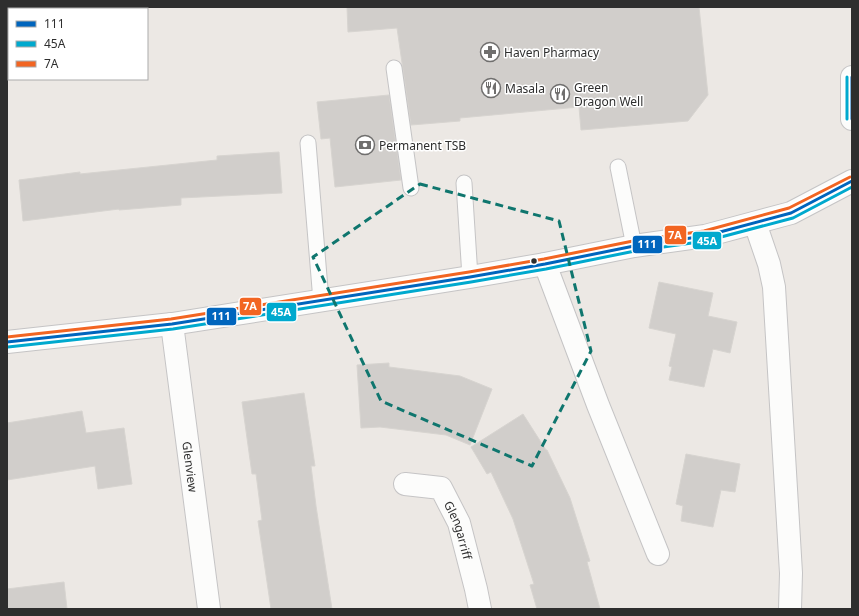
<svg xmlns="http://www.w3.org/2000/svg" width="859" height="616" font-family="'Noto Sans',sans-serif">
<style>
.building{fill:#d1cecb;stroke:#d7d4d0}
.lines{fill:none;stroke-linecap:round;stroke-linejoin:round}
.service-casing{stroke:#c5c4c5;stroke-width:17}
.minor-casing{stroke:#c5c4c5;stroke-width:24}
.secondary-casing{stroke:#c5c4c5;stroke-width:24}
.service{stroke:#fcfcfb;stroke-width:15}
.minor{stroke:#fcfcfb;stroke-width:22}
.secondary{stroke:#fcfcfb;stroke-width:22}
.bus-1-casing{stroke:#fff;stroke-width:6}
.bus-2-casing{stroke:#fff;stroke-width:6}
.bus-3-casing{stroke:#fff;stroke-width:6}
.bus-1{stroke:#0065bd;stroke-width:3}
.bus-2{stroke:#00a9ce;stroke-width:3}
.bus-3{stroke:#f26522;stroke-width:3}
.marked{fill:none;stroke:#0f766e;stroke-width:3;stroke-dasharray:8 5;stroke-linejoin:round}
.bus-dot{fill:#2e2e2e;stroke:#fff;stroke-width:1.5}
.labels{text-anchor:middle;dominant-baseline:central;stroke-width:3;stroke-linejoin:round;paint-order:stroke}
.poi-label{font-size:12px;fill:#2e2e2e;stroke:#fff;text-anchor:start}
.street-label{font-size:12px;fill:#2e2e2e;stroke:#fff}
.line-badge{stroke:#fff;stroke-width:1.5}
.badge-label{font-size:11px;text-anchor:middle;font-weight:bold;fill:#fff}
</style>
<rect width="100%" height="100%" fill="#ece8e4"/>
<g class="building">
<path d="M347 7H699L708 95 688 121 581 130 579 107 460 118V121L411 125 397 28 348 32Z"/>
<path d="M389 95 401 180 335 187 330 138 321 139 317 102Z"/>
<path d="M279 152 282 193 181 198V205L119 210V209L23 221 19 180 80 172V174L217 160V156Z"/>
<path d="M659 282 713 293 708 316 737 322 730 353 713 349 704 387 669 380 672 367 669 366 676 334 649 328Z"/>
<path d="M389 363V367L460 376 492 389 470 445 446 435 380 427 361 428 357 365Z"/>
<path d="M304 393 315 466H311L316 506 332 609H271L258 521 262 520 256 474H252L242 402Z"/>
<path d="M82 411 86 433 124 428 132 484 98 489 95 466 7 480V423Z"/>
<path d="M523 414 546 450H547L570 498 590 561 587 562 600 609H537L530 585 534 584 513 519 491 472 487 474 471 447Z"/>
<path d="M686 454 740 464 735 492 721 490 713 527 681 521 683 506 676 504Z"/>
<path d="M64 582 67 609H7V589Z"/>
</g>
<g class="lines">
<defs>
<g id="service">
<path d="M394 68 411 188"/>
<path d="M308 143 321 301"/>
<path d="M618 167 634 246"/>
<path d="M464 183 470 277"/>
</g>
<g id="minor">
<path d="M755 223 769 264 774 287 791 573 790 609"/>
<path d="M545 264 598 405 658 554"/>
<path id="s1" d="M172 324 209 609"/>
<path id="s2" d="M405 484 441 488 459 523 476 589 480 609"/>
</g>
<g id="secondary">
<path d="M852 77V119"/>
<path d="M7 342 172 324 470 277 545 264 634 246 705 236 791 213 852 181"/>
</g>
</defs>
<use href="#service" class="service-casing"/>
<use href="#minor" class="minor-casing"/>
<use href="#secondary" class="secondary-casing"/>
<use href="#service" class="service"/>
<use href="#minor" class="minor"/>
<use href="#secondary" class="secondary"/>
<defs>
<g id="bus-1">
<path d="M852 77V119"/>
<path d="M7 342 172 324 470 277 545 264 634 246 705 236 791 213 852 181"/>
</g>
<g id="bus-2">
<path d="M847 77V119"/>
<path d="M8 347 173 329 471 282 546 269 635 251 706 241 793 218 852 187"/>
</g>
<path id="bus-3" d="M7 337 171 319 469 272 544 259 633 241 704 231 789 208 850 177"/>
</defs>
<use href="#bus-1" class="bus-1-casing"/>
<use href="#bus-2" class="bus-2-casing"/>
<use href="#bus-3" class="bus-3-casing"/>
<use href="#bus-1" class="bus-1"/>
<use href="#bus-2" class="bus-2"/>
<use href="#bus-3" class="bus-3"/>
</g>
<path class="marked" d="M420 184 559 221 591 351 532 466 381 401 313 257Z"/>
<defs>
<symbol id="pharmacy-ring" viewBox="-11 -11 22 22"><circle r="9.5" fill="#fff" stroke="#706f6e" stroke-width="1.5"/><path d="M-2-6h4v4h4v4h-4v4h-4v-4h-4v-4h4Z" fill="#706f6e"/></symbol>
<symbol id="restaurant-ring" viewBox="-11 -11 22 22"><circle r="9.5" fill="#fff" stroke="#706f6e" stroke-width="1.5"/><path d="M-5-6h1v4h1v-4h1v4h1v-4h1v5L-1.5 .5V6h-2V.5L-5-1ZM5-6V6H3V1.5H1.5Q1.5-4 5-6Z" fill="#706f6e"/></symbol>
<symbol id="bank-ring" viewBox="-11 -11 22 22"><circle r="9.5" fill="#fff" stroke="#706f6e" stroke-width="1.5"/><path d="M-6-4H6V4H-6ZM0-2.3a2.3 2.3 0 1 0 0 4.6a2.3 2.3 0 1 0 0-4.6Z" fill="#706f6e"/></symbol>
</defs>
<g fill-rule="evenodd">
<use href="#pharmacy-ring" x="479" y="41" width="22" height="22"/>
<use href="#restaurant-ring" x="480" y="77" width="22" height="22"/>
<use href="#restaurant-ring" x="549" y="83" width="22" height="22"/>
<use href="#bank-ring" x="354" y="134" width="22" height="22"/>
</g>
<circle class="bus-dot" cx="534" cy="261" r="3.5"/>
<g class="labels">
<g class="poi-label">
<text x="504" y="52">Haven Pharmacy</text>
<text x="574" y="87">Green<tspan x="574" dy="14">Dragon Well</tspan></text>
<text x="505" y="88">Masala</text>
<text x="379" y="145">Permanent TSB</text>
</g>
<g class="street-label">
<text stroke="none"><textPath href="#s1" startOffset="144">Glenview</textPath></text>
<text stroke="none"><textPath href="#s2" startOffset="82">Glengarriff</textPath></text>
</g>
</g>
<g class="line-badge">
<rect x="664" y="225" width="23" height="20" rx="4" fill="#f26522"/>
<rect x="692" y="231" width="30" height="19" rx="4" fill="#00a9ce"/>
<rect x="632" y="235" width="31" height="19" rx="4" fill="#0065bd"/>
<rect x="239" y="297" width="23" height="19" rx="4" fill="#f26522"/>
<rect x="266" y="302" width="31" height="20" rx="4" fill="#00a9ce"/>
<rect x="206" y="307" width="31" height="19" rx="4" fill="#0065bd"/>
</g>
<g class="badge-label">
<text x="675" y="239">7A</text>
<text x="707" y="245">45A</text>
<text x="647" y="248">111</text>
<text x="250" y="310">7A</text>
<text x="281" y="316">45A</text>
<text x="221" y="320">111</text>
</g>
<rect width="859" height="616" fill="none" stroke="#2e2e2e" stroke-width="16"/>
<rect x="8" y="8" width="140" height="72" fill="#ffffff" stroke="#ababab"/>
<rect x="16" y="21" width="20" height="6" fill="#0065bd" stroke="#ababab"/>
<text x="44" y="28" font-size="12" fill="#2e2e2e">111</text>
<rect x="16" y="41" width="20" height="6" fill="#00a9ce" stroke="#ababab"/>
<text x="44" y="48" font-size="12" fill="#2e2e2e">45A</text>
<rect x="16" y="61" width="20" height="6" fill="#f26522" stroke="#ababab"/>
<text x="44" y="68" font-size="12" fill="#2e2e2e">7A</text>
</svg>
